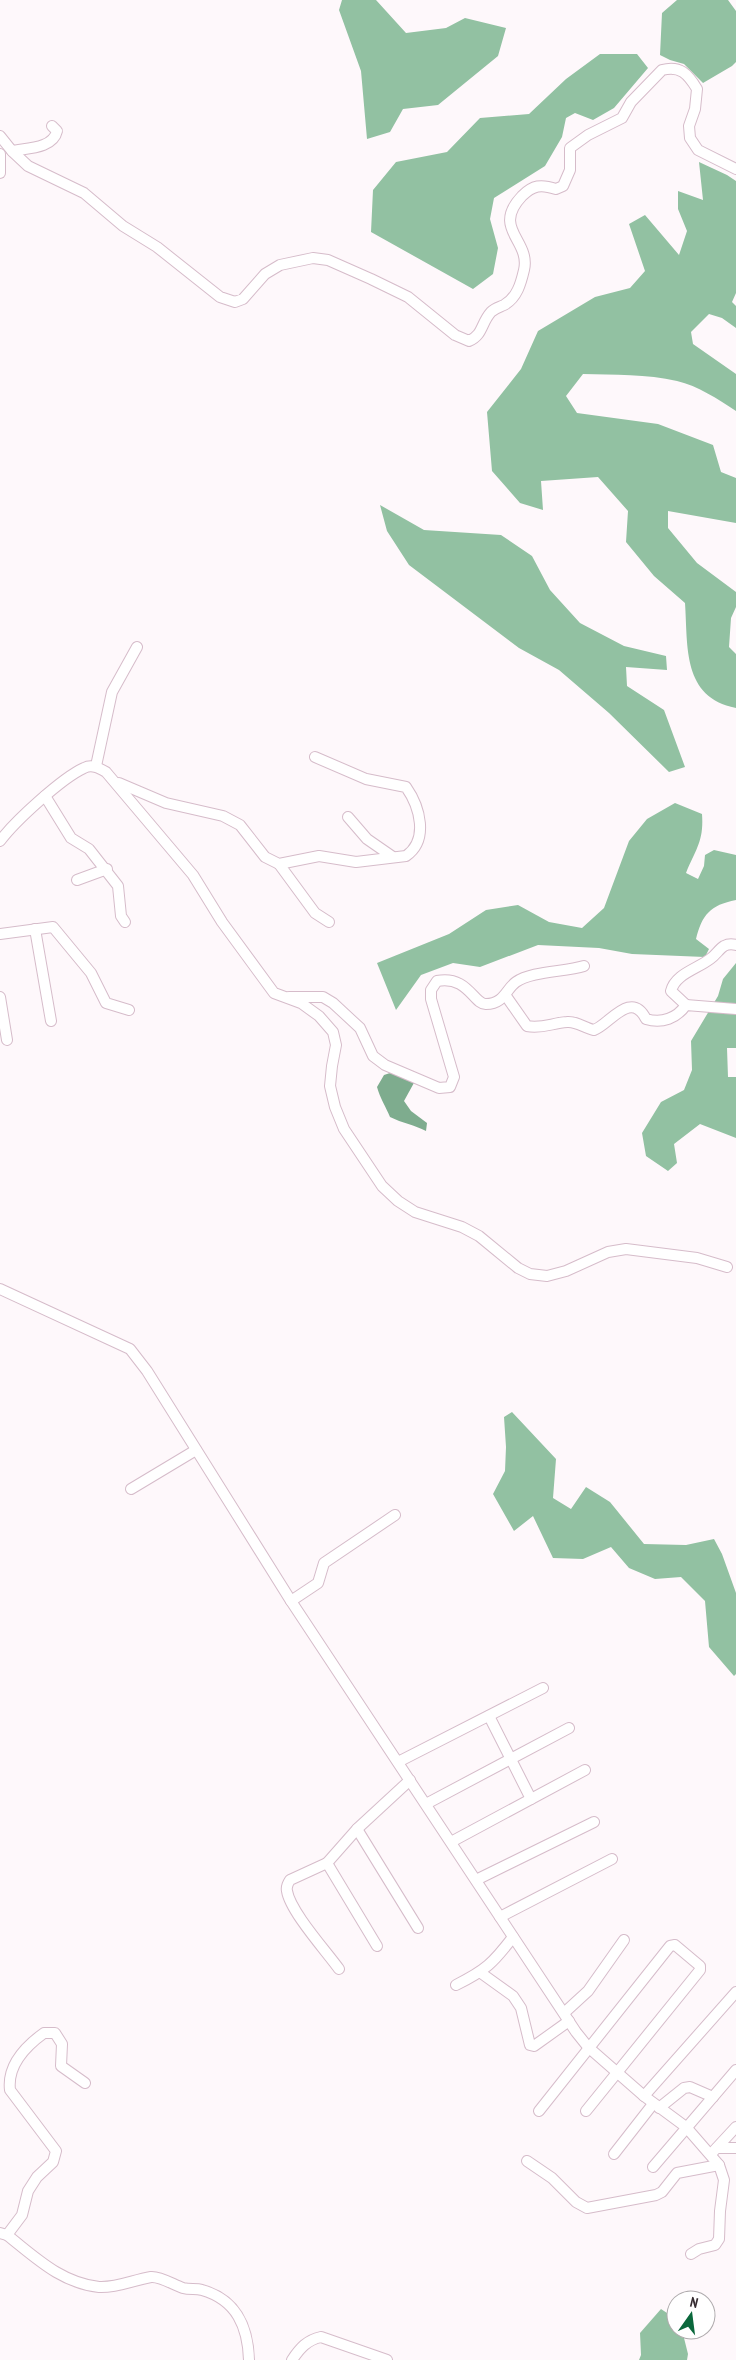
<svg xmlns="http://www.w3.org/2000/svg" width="736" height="2360" font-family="'PT Sans Narrow',sans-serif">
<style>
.forest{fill:#92c1a2}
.water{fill:#7eac8e}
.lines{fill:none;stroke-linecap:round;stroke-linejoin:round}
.minor-casing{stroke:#d6bcca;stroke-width:12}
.minor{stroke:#fff;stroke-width:10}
</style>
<rect width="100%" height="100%" fill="#fef8fb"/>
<g class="forest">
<path d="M342 0H376L406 33 446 28 465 18 506 28 498 56 438 105 403 109 390 132 367 139 361 71 339 10Z"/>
<path d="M677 0H728L736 11V62L732 66 703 83 684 64 670 60 660 55 662 13Z"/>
<path d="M600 54H637L648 68 614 108 593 120 575 113 566 118 562 137 545 166 494 198 490 219 498 248 493 274 473 289 371 232 373 190 396 162 447 152 480 118 529 114 566 79Z"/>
<path d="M699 162 727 175 736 181V293L732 302 736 306V328L722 318 709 314 691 332 693 344 736 374V411C718 399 698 386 677 381 647 374 614 375 583 374L566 396 577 413 658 424 713 445 721 472 736 478V523L668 511V528L697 563 736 592V607L731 618 729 647 736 654V708C682 697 688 647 685 603L654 576 626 542 628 511 598 477 541 481 543 510 520 503 492 471 487 412 521 369 538 331 595 297 630 288 645 271 629 224 645 215 679 255 687 231 678 209V191L703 200Z"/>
<path d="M380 505 424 530 501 535 532 556 550 590 580 623 624 646 666 656 667 670 626 667 627 686 664 710 685 767 669 772 609 713 559 670 519 648 409 565 387 531Z"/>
<path d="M675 803 702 814C704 841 696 849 686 873L698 879 704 866 705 855 714 850 736 855V900C710 905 702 915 696 939L709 949 705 957 632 954 599 948 538 945 480 967 453 963 421 975 396 1010 377 963 449 934 486 910 518 905 549 922 582 928 604 908 629 841 647 819Z"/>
<path d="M736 963V1048H727L728 1077H736V1138L700 1124 674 1144 677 1163 668 1171 646 1156 642 1133 661 1102 684 1090 692 1070 691 1041 718 996 723 979Z"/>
<path d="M512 1412 556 1459 553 1498 571 1509 586 1487 610 1502 644 1544 686 1545 714 1539 722 1554 736 1593V1674L734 1676 709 1647 705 1601 681 1577 655 1579 629 1568 611 1547 583 1559 553 1558 533 1516 514 1531 493 1494 505 1471 506 1447 504 1417Z"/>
<path d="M661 2309 676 2319V2330H682L688 2354 687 2360H639L641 2355 640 2333Z"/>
</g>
<path class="water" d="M390 1073 415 1081 404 1101 411 1111 427 1123 426 1131C415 1125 402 1123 390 1117 386 1107 380 1098 377 1087L384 1075Z"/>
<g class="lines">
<defs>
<g id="minor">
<path d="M0 136 12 151 28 166 84 193 123 226 157 247 220 297 235 302 243 299 265 274 280 265 313 258 328 260 371 279 408 297 455 335 469 341C483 335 481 323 491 312 495 308 500 307 504 305 517 298 521 283 524 270 531 240 491 229 522 196 533 185 541 184 556 189L563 186 570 170V148L588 135 622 118 631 102 662 70C680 65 688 74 697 89L695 109 689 126 690 138 698 150 736 169"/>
<path d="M12 151C26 148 53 149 57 131L52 126"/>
<path d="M0 154V173"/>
<path d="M96 766 112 692 137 647"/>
<path d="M119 783 166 803 223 816 240 825 265 857 279 864 319 856 356 862 406 856C429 840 420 807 406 787L366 779 315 757"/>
<path d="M45 796 71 838 89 849 118 886 121 916 125 922"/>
<path d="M348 817 367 839 393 857"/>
<path d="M0 841C15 821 62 778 84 768 92 764 99 768 106 772L193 875 222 922 274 993 301 1003 319 1016 333 1032 336 1045 332 1066 330 1086 335 1107 344 1129 382 1186 398 1201 415 1212 462 1227 479 1236 518 1268 530 1274 547 1276 566 1271 608 1252 626 1249 697 1258 727 1267"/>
<path d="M279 864 315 913 329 922"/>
<path d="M77 880 107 869"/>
<path d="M35 929 51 1021"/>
<path d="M0 934 53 927 91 973 106 1003 129 1010"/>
<path d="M506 996 527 1026C542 1029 552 1023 567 1022 577 1021 584 1028 594 1030 609 1025 631 989 646 1019 662 1024 677 1018 686 1005L736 1009"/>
<path d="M0 997 7 1040"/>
<path d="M289 997H323L333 1003 360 1028 373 1056 385 1065 439 1088 450 1087 454 1077 431 999V990L437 981C468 975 474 1005 486 1004 504 1004 506 989 516 982 532 971 565 972 584 966"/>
<path d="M686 1005 671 991C675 974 697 969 710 959 716 955 719 949 724 946 728 944 732 944 736 945"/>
<path d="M0 1289 130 1349 147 1371 291 1601 576 2032 588 2047 644 2096 686 2127 719 2165 724 2180 720 2211 719 2239 715 2245 699 2249 691 2254"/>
<path d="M131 1489 196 1450"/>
<path d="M291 1601 318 1583 324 1563 395 1515"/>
<path d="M489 1716 531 1799"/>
<path d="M398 1762 543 1688"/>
<path d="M426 1804 569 1728"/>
<path d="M357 1829 418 1928"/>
<path d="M451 1842 585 1770"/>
<path d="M327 1863 377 1946"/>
<path d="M476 1880 594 1822"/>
<path d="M500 1917 612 1859"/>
<path d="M339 1969C326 1951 290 1911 287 1891 286 1887 288 1883 290 1880L327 1863 357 1829 410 1780"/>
<path d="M481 1973 513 1996 521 2008 530 2045 534 2046 569 2021"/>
<path d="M456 1985C486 1970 493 1963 513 1937"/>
<path d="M564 2013 588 1991 624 1940"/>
<path d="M644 2096 736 1992"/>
<path d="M659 2108 684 2088 690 2087 713 2097"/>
<path d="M539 2111 670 1946 675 1945 700 1966V1970L586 2111"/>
<path d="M717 2148H736"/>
<path d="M614 2154 653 2104"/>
<path d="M711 2154 736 2127"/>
<path d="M527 2161 552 2178 576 2202 587 2208 656 2195 662 2192 677 2173 719 2165"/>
<path d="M653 2167 736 2070"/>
<path d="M0 2233 7 2235C35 2257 61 2283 99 2287 117 2288 133 2280 151 2277 160 2276 174 2285 183 2288 190 2290 196 2288 202 2290 237 2300 248 2327 249 2360"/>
<path d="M7 2235 22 2215 28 2191 37 2177 53 2162 56 2151 10 2090C7 2065 26 2046 44 2033H55L62 2044 61 2066 85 2083"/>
<path d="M292 2360C300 2348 307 2340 321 2337L387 2360"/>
</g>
</defs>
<use href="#minor" class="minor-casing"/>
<use href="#minor" class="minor"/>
</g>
<g transform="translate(691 2315) rotate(14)"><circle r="24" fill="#ffffff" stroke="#aeaaac"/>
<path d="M0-4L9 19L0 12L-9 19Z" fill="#0b683c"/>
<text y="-8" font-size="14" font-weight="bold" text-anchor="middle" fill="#352b30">N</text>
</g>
</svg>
